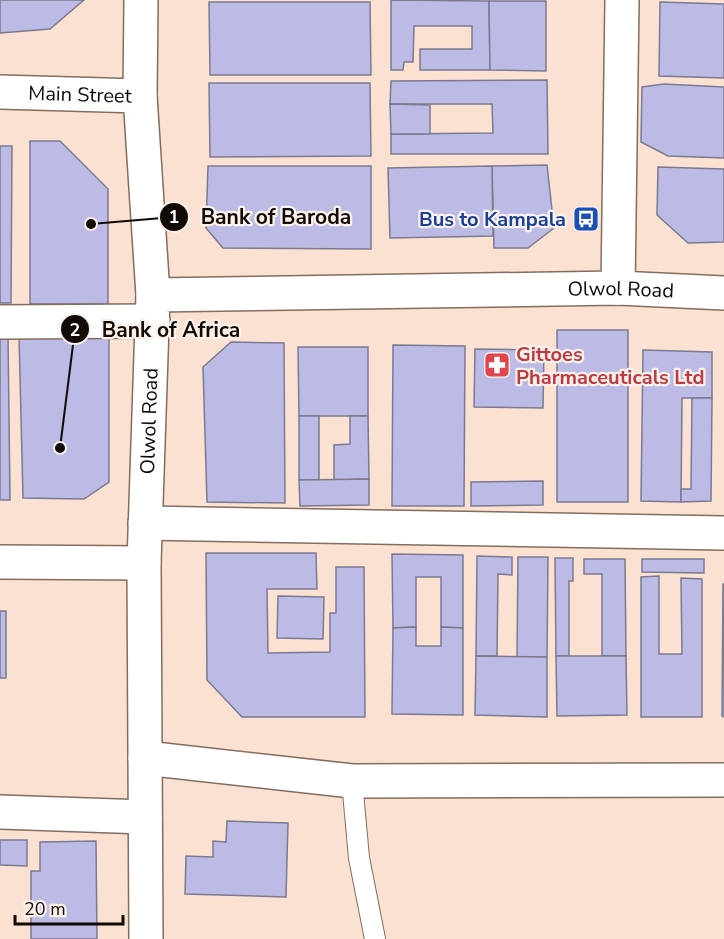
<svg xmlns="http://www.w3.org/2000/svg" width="724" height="939" font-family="'Nunito Sans',sans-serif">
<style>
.building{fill:#bcbbe5;stroke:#7b7a91;stroke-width:1.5}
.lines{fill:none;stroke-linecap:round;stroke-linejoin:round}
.service-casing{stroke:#836d5f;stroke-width:22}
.minor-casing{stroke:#836d5f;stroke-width:36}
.tertiary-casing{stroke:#836d5f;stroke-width:36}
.service{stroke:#fff;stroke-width:20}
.minor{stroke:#fff;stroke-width:33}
.tertiary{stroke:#fff;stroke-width:33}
.labels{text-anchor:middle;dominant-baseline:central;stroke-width:4.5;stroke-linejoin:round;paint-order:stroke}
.street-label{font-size:20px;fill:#120a06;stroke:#fcf2eb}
.transit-label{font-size:20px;font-weight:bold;fill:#164399;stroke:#fcf2eb;text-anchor:end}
.health-label{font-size:20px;font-weight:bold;fill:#be3a42;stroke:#fcf2eb;text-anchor:start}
.leader{fill:none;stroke:#120a06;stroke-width:2}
.callout-dot{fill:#120a06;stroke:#fcf2eb;stroke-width:2}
.mark-label{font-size:18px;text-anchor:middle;font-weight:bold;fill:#fff}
.callout-label{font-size:21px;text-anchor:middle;font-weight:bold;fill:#120a06;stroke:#fcf2eb;stroke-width:4.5;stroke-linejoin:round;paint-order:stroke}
</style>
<rect width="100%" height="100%" fill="#fae1d1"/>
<g class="building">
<path d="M0 0H84L50 29 0 33Z"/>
<path d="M391 0 489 1 490 70H420V49H472V26H414L413 62H404L403 70H391Z"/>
<path d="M489 1H546V71L490 70Z"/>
<path d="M209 2H370L371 75H210Z"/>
<path d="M660 2 724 4V78L659 76Z"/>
<path d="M547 80 548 154H391V134L493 133 492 104H390L391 81Z"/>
<path d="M209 83H370L371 156 210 157Z"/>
<path d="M664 84 724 87V158L668 156 641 142 642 87Z"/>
<path d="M390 104 430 105V134H391Z"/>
<path d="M30 141H60L108 189V304H30Z"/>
<path d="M0 146H12L11 303H0Z"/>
<path d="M547 165 554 228 528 248H494L492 166Z"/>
<path d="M208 166H371V249L223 248 206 228Z"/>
<path d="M492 166 493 236 390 238 388 168Z"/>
<path d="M658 167 724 169V242L688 243 657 215Z"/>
<rect x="557" y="330" width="71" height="172"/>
<path d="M0 334H8L10 500H0Z"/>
<path d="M19 336 109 337V482L84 499 23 498Z"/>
<path d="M231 342 284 343 285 503 207 502 203 367Z"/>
<path d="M393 345 465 346 464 506H392Z"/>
<path d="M298 347H368V416H299Z"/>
<path d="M475 349 544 350 543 408 474 407Z"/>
<path d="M643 350 712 352V398H682L681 502 641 501Z"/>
<path d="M692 398H712L711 501 681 502V489H691Z"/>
<rect x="299" y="416" width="20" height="64"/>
<path d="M350 416H368L369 479 334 480V445L350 444Z"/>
<path d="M369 479V505L300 506 299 480Z"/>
<path d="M543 481V505L471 506V482Z"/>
<path d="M206 553H316L317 589H267L268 653 330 652V613H336V567H364L365 717H242L207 680Z"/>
<path d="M392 554 463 555V628L441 627V577H416V627L393 628Z"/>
<path d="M477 556 512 557V575L498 574 497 656H476Z"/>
<path d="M518 557H548L547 657H517Z"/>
<path d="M555 558H573V581H569V656H556Z"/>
<path d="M584 559H625L626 656H602V574H584Z"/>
<path d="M642 559H704V573L642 572Z"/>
<path d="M659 576V654H682L681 578 702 579V717H641V577Z"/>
<path d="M723 584H724V717L722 716Z"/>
<path d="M278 596 324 597 323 639 277 638Z"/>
<rect x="0" y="611" width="6" height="67"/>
<path d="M416 627V646H441V627L463 628V715L392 714 393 628Z"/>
<path d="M476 656 547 657V717L475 715Z"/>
<path d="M556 656H626L627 715 557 716Z"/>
<path d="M227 821 288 823 286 897 185 894 186 856 213 857V841L226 842Z"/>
<path d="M0 840H27V866L0 865Z"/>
<path d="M96 841 97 939H31V871H40V842Z"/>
</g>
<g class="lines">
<defs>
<path id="service" d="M352 781 359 858 375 939"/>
<g id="minor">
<path d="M140 96 141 0"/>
<path d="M618 288 622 0"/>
<path d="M0 322 153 321"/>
<path d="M145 523 724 533"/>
<path d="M0 562 144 563"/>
<path d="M145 758 352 781 724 780"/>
<path d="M0 812 145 817"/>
</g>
<g id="tertiary">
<path id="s1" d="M0 92 140 96 153 295"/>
<path id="s2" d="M146 939 144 563 153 295 618 288 724 293"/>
</g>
</defs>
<use href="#service" class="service-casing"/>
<use href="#minor" class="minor-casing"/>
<use href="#tertiary" class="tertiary-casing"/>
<use href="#service" class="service"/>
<use href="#minor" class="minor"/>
<use href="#tertiary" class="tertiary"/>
</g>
<defs>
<symbol id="bus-square" viewBox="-11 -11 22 22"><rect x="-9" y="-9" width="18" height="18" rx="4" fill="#1a4fb4" stroke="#fcf2eb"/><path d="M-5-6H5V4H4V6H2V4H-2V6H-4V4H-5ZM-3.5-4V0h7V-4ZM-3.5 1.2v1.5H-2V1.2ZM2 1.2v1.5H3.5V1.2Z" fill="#fff"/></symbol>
<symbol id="pharmacy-square" viewBox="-11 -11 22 22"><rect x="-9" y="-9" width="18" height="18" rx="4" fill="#e0444e" stroke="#fcf2eb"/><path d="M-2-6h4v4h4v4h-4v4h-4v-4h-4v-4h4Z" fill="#fff"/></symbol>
</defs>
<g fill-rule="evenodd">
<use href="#bus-square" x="571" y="204" width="30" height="30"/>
<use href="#pharmacy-square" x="482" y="350" width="30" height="30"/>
</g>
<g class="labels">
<g class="street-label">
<text stroke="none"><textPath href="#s1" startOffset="80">Main Street</textPath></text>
<text stroke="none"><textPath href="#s2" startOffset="1112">Olwol Road</textPath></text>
<text stroke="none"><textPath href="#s2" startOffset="518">Olwol Road</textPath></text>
</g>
<g class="transit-label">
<text x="566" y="219">Bus to Kampala</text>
</g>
<g class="health-label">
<text x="516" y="354">Gittoes<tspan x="516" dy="23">Pharmaceuticals Ltd</tspan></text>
</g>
</g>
<path class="leader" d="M91 224L174 217M60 448L75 329"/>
<g class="callout-dot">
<circle cx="91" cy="224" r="6"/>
<circle cx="60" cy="448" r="6"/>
<circle cx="174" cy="217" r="15"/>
<circle cx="75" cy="329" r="15"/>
</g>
<g class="mark-label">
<text x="174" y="223">1</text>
<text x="75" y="336">2</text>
</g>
<g class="callout-label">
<text x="276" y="224">Bank of Baroda</text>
<text x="171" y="337">Bank of Africa</text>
</g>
<path d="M15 915v9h108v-9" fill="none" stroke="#120a06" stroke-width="3"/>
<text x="24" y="915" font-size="18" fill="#120a06" stroke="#fcf2eb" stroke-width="4.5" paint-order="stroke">20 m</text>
</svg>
